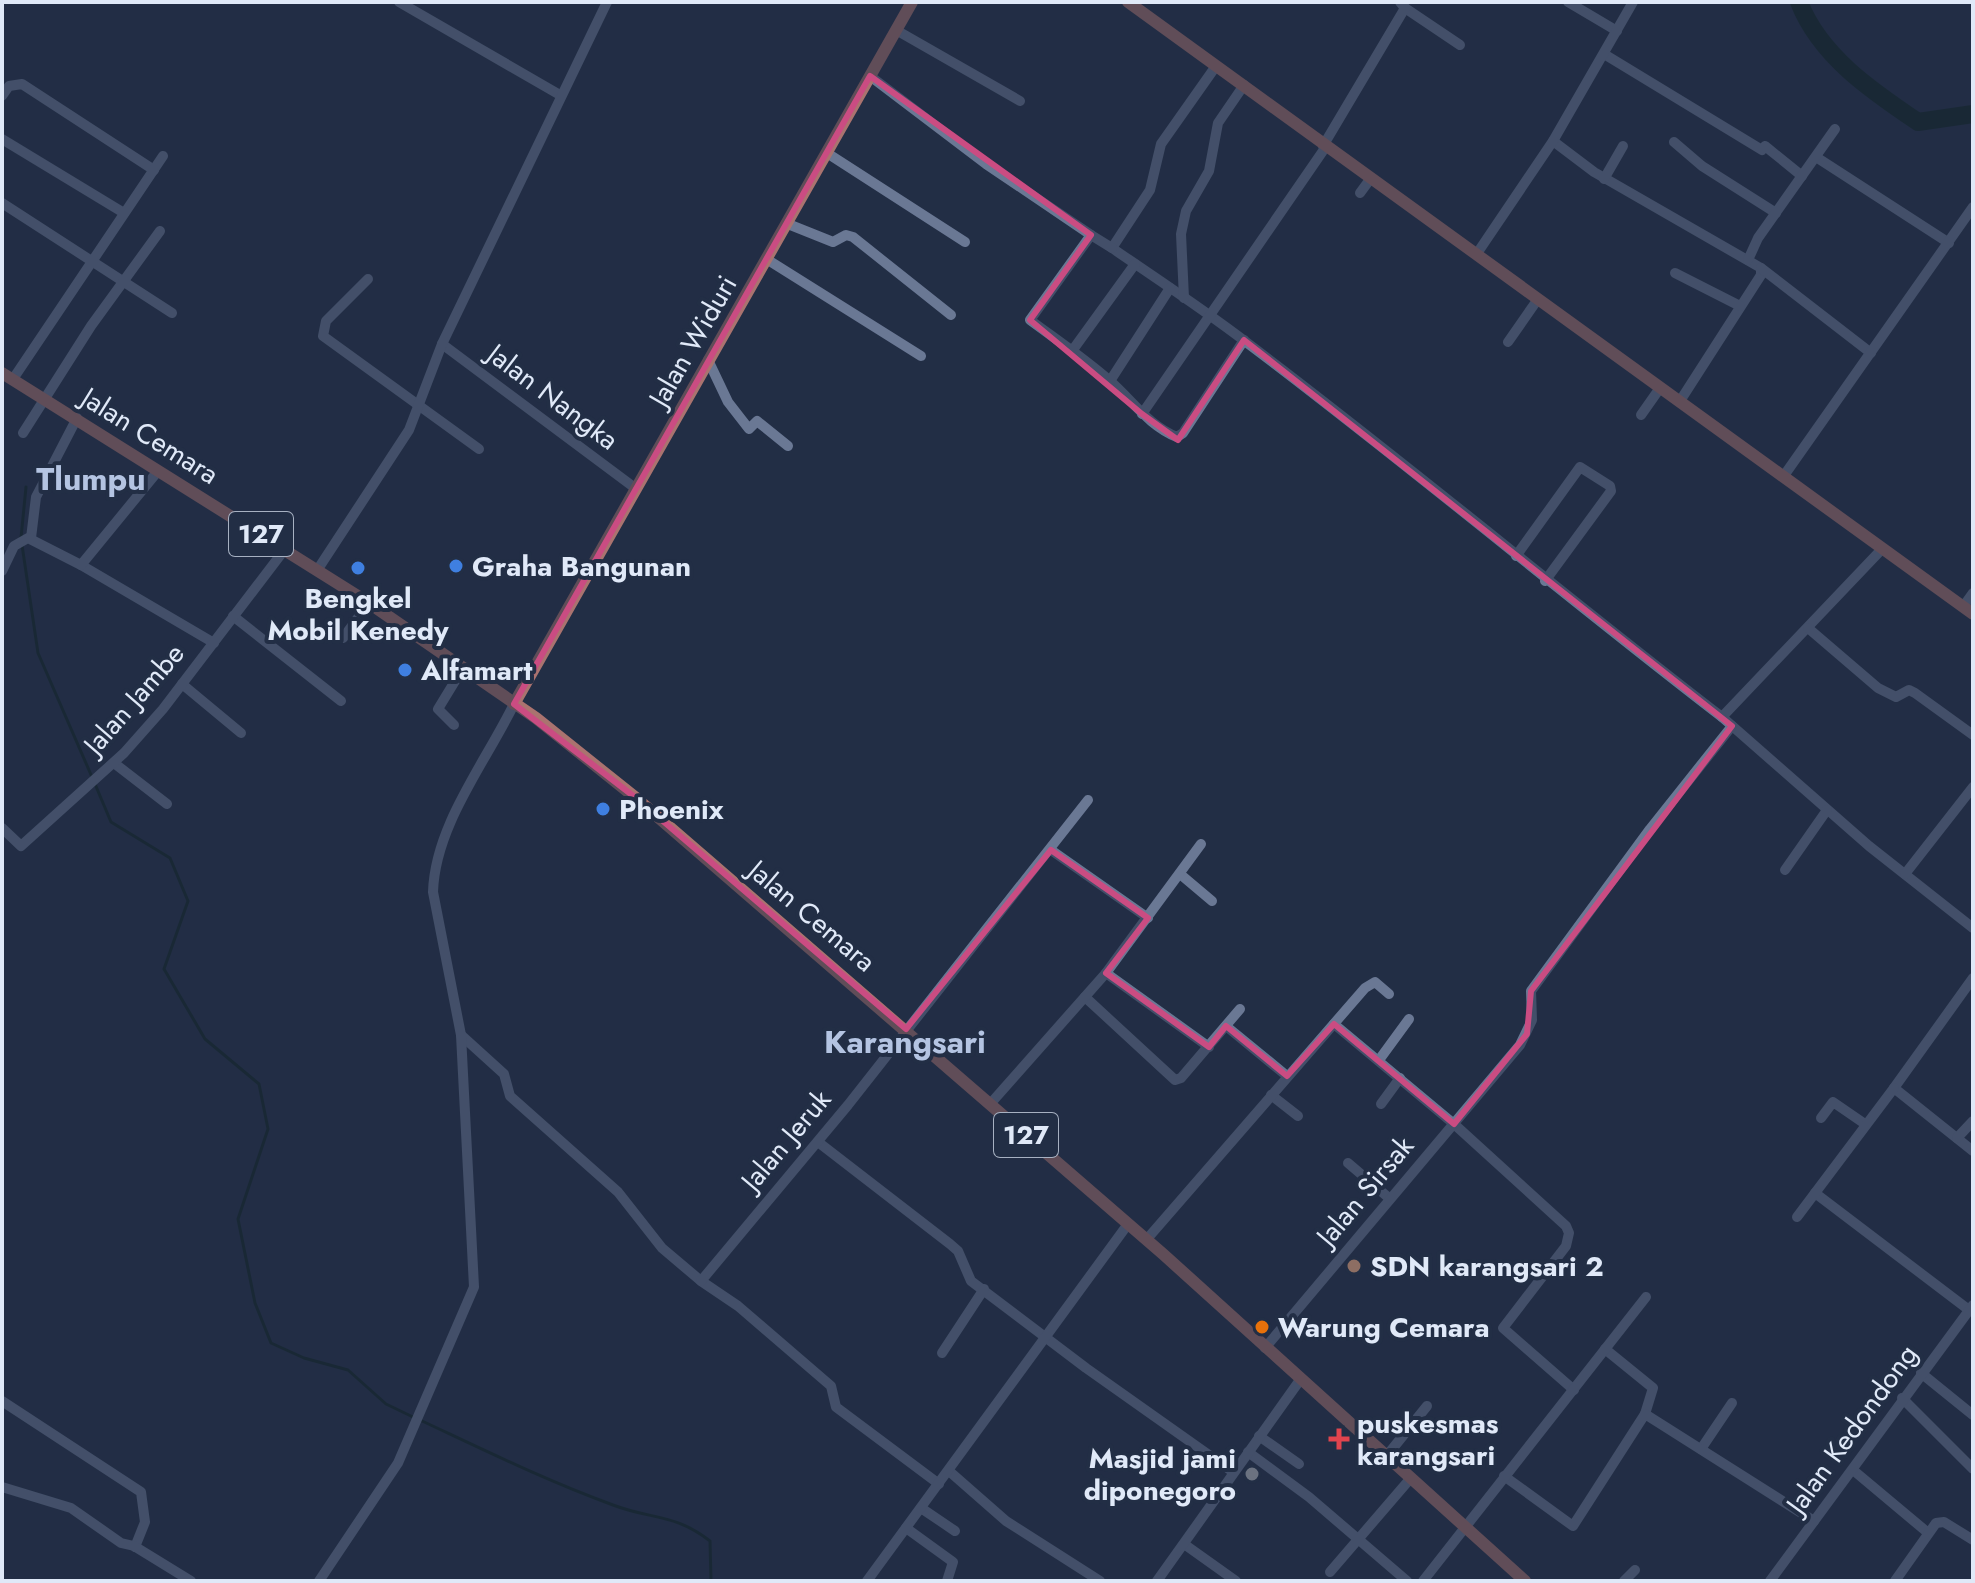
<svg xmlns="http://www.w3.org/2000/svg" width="1975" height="1583" font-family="Jost,sans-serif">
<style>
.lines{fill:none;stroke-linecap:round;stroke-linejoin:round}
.stream{stroke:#0f2323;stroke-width:3}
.river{stroke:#0f2323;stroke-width:18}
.minor{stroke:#6a7894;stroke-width:10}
.major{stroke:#aa736f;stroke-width:12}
.marked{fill:none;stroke:#ca4c82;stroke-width:6;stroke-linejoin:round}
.shop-dot{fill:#3f7fe0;stroke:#222e45;stroke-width:3}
.education-dot{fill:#8d6e63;stroke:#222e45;stroke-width:3}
.food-dot{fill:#e8710a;stroke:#222e45;stroke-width:3}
.health-dot{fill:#e0444e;stroke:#222e45;stroke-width:3}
.worship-dot{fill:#6b7280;stroke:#222e45;stroke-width:3}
.labels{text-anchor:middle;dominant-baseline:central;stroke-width:8;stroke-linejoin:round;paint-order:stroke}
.shield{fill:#222e45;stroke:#a7b1c2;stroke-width:2}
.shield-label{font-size:26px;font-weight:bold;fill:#e0e9f8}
.street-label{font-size:28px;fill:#e0e9f8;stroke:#222e45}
.poi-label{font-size:28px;font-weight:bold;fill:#e0e9f8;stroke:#222e45;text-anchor:start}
.quarter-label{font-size:32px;font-weight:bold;fill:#b4c4e2;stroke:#222e45}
</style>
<rect width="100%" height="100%" fill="#222e45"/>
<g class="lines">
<g class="stream">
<path d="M21 538 26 487"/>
<path d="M22 545 38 653 92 777"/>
<path d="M95 784 111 822 170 858 188 901 164 969 205 1039 259 1084 268 1129 238 1219 255 1303 271 1343 304 1358 348 1370 386 1404 413 1417"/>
<path d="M420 1420C484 1450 547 1481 613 1505 652 1520 674 1513 710 1541L711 1581"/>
</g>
<path class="river" d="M1799 2C1820 56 1872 91 1918 122L1973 114"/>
<g class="minor">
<path d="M399 2 560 95"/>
<path d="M1568 2 1617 31"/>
<path d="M1405 8 1460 45"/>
<path d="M896 30 1020 101"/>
<path d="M1604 54 1762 150 1765 146 1802 176"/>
<path d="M1216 66 1161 144 1150 190 1112 248C1157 279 1203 309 1246 342 1407 463 1562 594 1722 717"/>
<path d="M870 76 986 164 1091 235"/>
<path d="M2 96 9 86 22 84 154 170"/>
<path d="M2 139 124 213"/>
<path d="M1553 141 1594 172 1761 268V275L1680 401"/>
<path d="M1674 142 1702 166 1776 213"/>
<path d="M1323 146 1405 8 1400 2"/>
<path d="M827 153 965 242"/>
<path d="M1816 157 1949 243"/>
<path d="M1604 179 1623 146"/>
<path d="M1360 193 1371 178"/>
<path d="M2 203 172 313"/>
<path d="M788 224 833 242 846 235 853 237 951 315"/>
<path d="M1112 248 1091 235 1030 320C1057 340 1085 359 1110 381 1132 400 1149 426 1177 437L1183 433 1244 340"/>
<path d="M1478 252 1553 141 1633 2"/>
<path d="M768 260 921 356"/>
<path d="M1748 260 1758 238 1835 129"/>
<path d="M1761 268 1871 353"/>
<path d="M1675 273 1740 306"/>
<path d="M368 279 326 321 323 336 479 449"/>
<path d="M1184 298 1181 234 1186 211 1209 171 1218 123 1244 85"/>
<path d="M1508 342 1538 299"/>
<path d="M442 344 635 488"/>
<path d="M1072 351 1135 264"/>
<path d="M708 360 728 402 749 429 757 421 788 446"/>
<path d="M13 379 163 156"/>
<path d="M1110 381 1170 288"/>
<path d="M1142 414 1325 148"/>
<path d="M1641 415 1660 388"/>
<path d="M23 433 91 326 160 231"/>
<path d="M1783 477 1973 207"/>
<path d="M31 538 36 497 77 418"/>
<path d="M1882 549 1722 717 1869 846 1973 928"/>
<path d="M1516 556 1580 467 1610 486 1611 491 1545 581"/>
<path d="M81 565 214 643"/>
<path d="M318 569 409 430 442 344 607 2"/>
<path d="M2 571 14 546 28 538 81 565 158 471"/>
<path d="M1963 607 1973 593"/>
<path d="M233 616 341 701"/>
<path d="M1808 628 1878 688 1896 697 1909 690 1915 693 1973 735"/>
<path d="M343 638 369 603"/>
<path d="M182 684 241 733"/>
<path d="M454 725 438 709 463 668"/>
<path d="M114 763 167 804"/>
<path d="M2 828 21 846 124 753 163 709 285 549"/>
<path d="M1051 850 1148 918"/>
<path d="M1785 870 1827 810"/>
<path d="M1180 874 1212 901"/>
<path d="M1905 874 1973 787"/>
<path d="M1106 973 1209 1047"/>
<path d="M1973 978 1894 1088 1973 1151"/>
<path d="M1085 997 1175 1080 1181 1078 1240 1009"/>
<path d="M1334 1024 1454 1124 1566 1226 1569 1233 1566 1246 1503 1328 1574 1390"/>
<path d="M1226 1026 1287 1076"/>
<path d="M461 1035 504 1074 510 1096 618 1192 662 1248 701 1281 738 1306 831 1386 836 1407 939 1484"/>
<path d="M1379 1060 1409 1019"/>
<path d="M1271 1095 1298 1116"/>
<path d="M991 1103 1106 973 1201 844"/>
<path d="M1381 1104 1400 1078"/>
<path d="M1821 1118 1833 1102 1865 1124"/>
<path d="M1957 1138 1973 1121"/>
<path d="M818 1142 950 1244 958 1251 971 1281 1086 1368 1233 1472"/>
<path d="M1348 1163 1389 1198"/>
<path d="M1815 1193 1969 1310"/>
<path d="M1797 1217 1894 1088"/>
<path d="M1147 1239 1365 988 1375 982 1389 994"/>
<path d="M701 1281 848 1105 1088 800"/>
<path d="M1265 1348 1520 1045 1532 1020 1531 991 1650 829 1732 726"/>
<path d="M1605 1349 1653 1388 1645 1414"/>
<path d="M942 1353 984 1289"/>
<path d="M1921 1373 1973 1415"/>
<path d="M1902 1398 1973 1469"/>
<path d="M2 1401 141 1492 145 1522 135 1547"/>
<path d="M1259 1436 1299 1464"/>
<path d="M1701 1449 1732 1403"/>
<path d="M1248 1452 1309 1497 1407 1581"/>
<path d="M1385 1458 1427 1406"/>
<path d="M1853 1470 1927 1532"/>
<path d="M949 1471 1006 1521 1100 1581"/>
<path d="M1504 1476 1573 1526 1645 1414 1814 1521"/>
<path d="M2 1487 71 1508 121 1543 134 1546 191 1581"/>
<path d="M921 1508 955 1531"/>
<path d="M906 1528 953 1562 947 1581"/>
<path d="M1184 1544 1236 1581"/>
<path d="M1330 1572 1410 1479"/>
<path d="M319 1581 398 1463 474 1287 461 1035 433 892C435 825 486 762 514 704"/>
<path d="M867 1581 1128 1224"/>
<path d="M1157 1581 1300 1380"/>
<path d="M1423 1581 1646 1297"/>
<path d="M1624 1581 1635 1570"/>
<path d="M1770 1581 1973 1305"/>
<path d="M1895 1581 1936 1523 1944 1522 1973 1540"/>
</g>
<g class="major">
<path d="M1128 2 1973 614"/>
<path d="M2 373 369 603 536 718 636 798 1163 1254 1525 1581"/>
<path d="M514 704 912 2"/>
</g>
</g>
<path d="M0 0H1975V1583H0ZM870 76 1091 235 1030 320 1142 414 1178 440 1244 340 1732 726 1531 991 1527 1034 1454 1124 1334 1024 1287 1076 1226 1026 1209 1047 1106 973 1148 918 1051 850 906 1029 636 798 514 704Z" fill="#222e45" fill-opacity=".55" fill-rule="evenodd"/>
<path class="marked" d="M870 76 1091 235 1030 320 1142 414 1178 440 1244 340 1732 726 1531 991 1527 1034 1454 1124 1334 1024 1287 1076 1226 1026 1209 1047 1106 973 1148 918 1051 850 906 1029 636 798 514 704Z"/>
<g class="shop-dot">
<circle cx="456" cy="566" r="8"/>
<circle cx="358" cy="568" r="8"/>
<circle cx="405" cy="670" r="8"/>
<circle cx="603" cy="809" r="8"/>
</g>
<circle class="education-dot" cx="1354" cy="1266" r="8"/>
<circle class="food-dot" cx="1262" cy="1327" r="8"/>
<path class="health-dot" d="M1335 1427h8v8h8v8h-8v8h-8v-8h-8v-8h8z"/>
<circle class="worship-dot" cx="1252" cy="1474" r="8"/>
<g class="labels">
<g class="shield">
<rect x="229" y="512" width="64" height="44" rx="6"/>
<rect x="994" y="1113" width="64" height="44" rx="6"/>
</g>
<g class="shield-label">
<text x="261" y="534">127</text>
<text x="1026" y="1135">127</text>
</g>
<g class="street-label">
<text transform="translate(693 341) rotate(-60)">Jalan Widuri</text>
<text transform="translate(553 397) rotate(37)">Jalan Nangka</text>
<text transform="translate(150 436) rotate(32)">Jalan Cemara</text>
<text transform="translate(134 699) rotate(-49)">Jalan Jambe</text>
<text transform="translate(812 916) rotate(40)">Jalan Cemara</text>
<text transform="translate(786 1140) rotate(-50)">Jalan Jeruk</text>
<text transform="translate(1365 1191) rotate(-50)">Jalan Sirsak</text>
<text transform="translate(1852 1429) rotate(-54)">Jalan Kedondong</text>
</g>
<g class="poi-label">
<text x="472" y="566">Graha Bangunan</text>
<text x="358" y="598" text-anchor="middle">Bengkel<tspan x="358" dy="32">Mobil Kenedy</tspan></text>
<text x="421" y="670">Alfamart</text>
<text x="619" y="809">Phoenix</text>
<text x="1370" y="1266">SDN karangsari 2</text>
<text x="1278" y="1327">Warung Cemara</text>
<text x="1357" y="1423">puskesmas<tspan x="1357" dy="32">karangsari</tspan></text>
<text x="1236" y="1458" text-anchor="end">Masjid jami<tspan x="1236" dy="32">diponegoro</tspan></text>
</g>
<g class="quarter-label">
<text x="91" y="479">Tlumpu</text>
<text x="905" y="1042">Karangsari</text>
</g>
</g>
<rect width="1975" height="1583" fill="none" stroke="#e0e9f8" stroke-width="8"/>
</svg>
